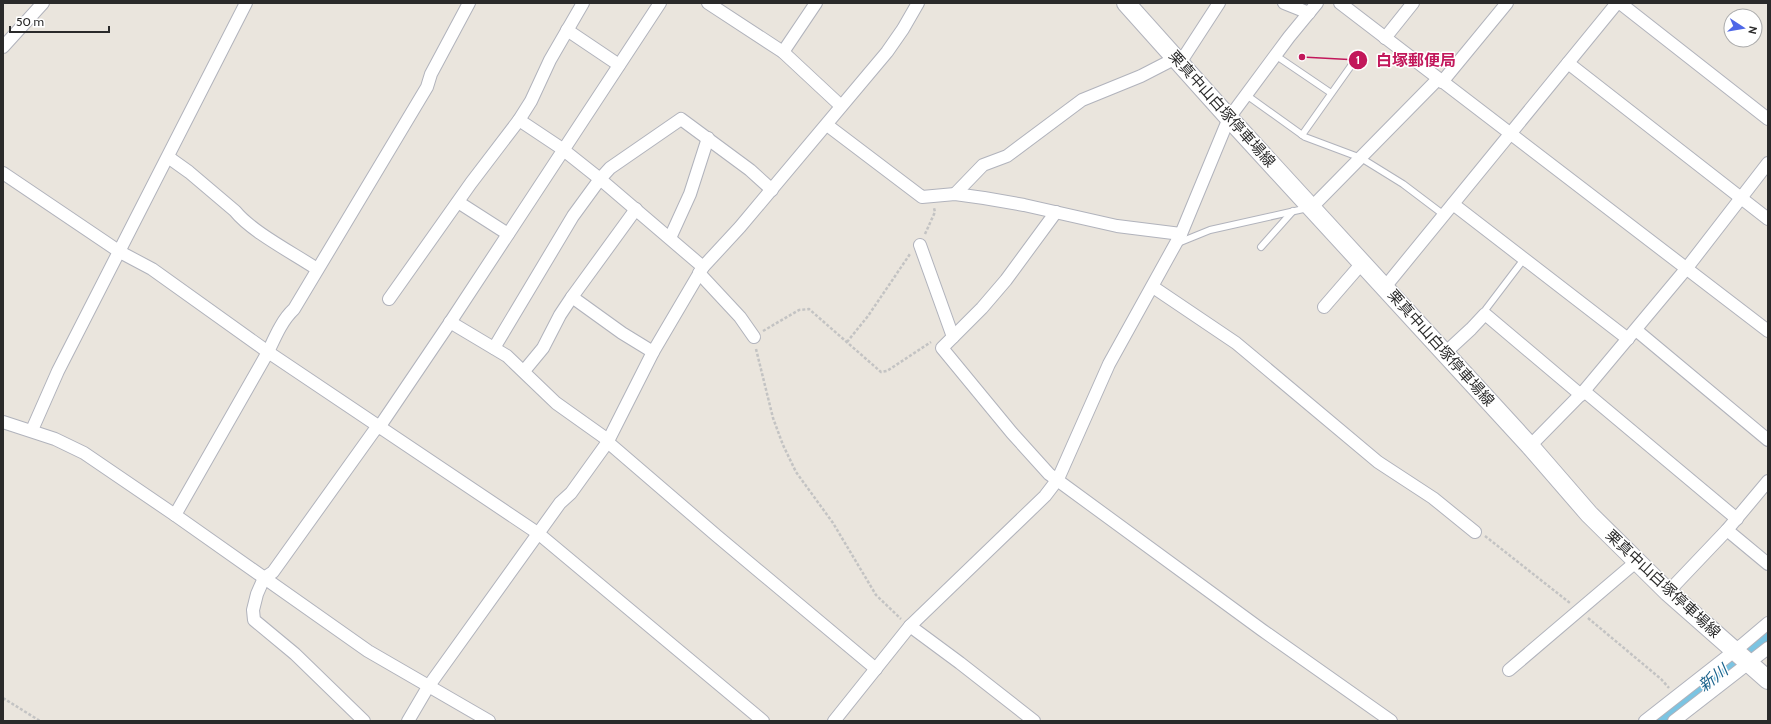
<svg xmlns="http://www.w3.org/2000/svg" width="1771" height="724" font-family="Cabin,'Noto Sans JP',sans-serif">
<style>
.lines{fill:none;stroke-linecap:round;stroke-linejoin:round}
.river{stroke:#7bc4e2;stroke-width:24}
.lane-casing{stroke:#b1b3bc;stroke-width:8}
.street-casing{stroke:#b1b3bc;stroke-width:14}
.secondary-casing{stroke:#b1b3bc;stroke-width:20}
.path{stroke:#c3c3c3;stroke-width:2.5;stroke-dasharray:3 2;stroke-linecap:butt}
.lane{stroke:#fff;stroke-width:6}
.street{stroke:#fff;stroke-width:12}
.secondary{stroke:#fff;stroke-width:18}
.labels{text-anchor:middle;dominant-baseline:central;stroke-width:3;stroke-linejoin:round;paint-order:stroke}
.street-label{font-size:15px;fill:#2a2a2a;stroke:#fff}
.water-label{font-size:16px;font-style:italic;fill:#1b638c;stroke:#fff}
.leader{fill:none;stroke:#c2185b;stroke-width:1.5}
.callout-dot{fill:#c2185b;stroke:#fff;stroke-width:1.5}
.mark-label{font-size:12px;text-anchor:middle;font-weight:bold;fill:#fff}
.callout-label{font-size:16px;text-anchor:middle;font-weight:bold;fill:#c2185b;stroke:#fff;stroke-width:3;stroke-linejoin:round;paint-order:stroke}
</style>
<rect width="100%" height="100%" fill="#eae5dd"/>
<g class="lines">
<path class="river" d="M1657 721 1729 667 1768 635"/>
<defs>
<g id="lane">
<path d="M1275 55 1331 93"/>
<path d="M1245 94 1305 137 1361 158 1403 184 1444 215"/>
<path d="M1302 135 1353 63"/>
<path d="M1178 243 1210 230 1308 208"/>
<path d="M1261 247 1293 211"/>
<path d="M1485 314 1486 309 1524 259"/>
</g>
<g id="street">
<path d="M708 3 783 52 841 106"/>
<path d="M1284 3 1309 13"/>
<path d="M1340 3 1768 331"/>
<path d="M1620 3 1768 119"/>
<path d="M567 30 619 65"/>
<path d="M1385 38 1413 3"/>
<path d="M3 47 43 3"/>
<path d="M783 52 816 3"/>
<path d="M1180 63 1219 3"/>
<path d="M1568 63 1768 219"/>
<path d="M1442 82 1507 3"/>
<path d="M519 120 561 148 600 179 610 168 681 119 750 170 772 190"/>
<path d="M827 125 922 197 955 194 984 198 1024 205 1117 226 1181 234"/>
<path d="M168 157 189 172 235 211C252 232 293 253 317 269"/>
<path d="M3 173 120 252 152 269 268 352 539 534 763 721"/>
<path d="M955 194 983 165 1007 156 1082 100 1141 76 1176 58"/>
<path d="M458 202 508 234"/>
<path d="M1453 204 1628 339"/>
<path d="M1312 207 1438 79"/>
<path d="M1056 212 1006 280 982 308 942 348 1012 433 1049 474 1262 630 1391 721"/>
<path d="M670 238 690 194 708 138"/>
<path d="M920 245 953 337"/>
<path d="M699 273 740 317 754 337"/>
<path d="M1153 287 1236 343 1378 462 1433 498 1475 532"/>
<path d="M1385 287 1617 3"/>
<path d="M572 297 622 333 653 352"/>
<path d="M389 299 471 183 519 120 531 101 550 60 583 3"/>
<path d="M1324 307 1363 262"/>
<path d="M450 322 507 356 556 403 608 440"/>
<path d="M1636 330 1768 440"/>
<path d="M494 348 573 216 600 179 703 267"/>
<path d="M1445 353 1471 329 1485 314 1581 395"/>
<path d="M524 371 543 348 560 315 572 297 636 209"/>
<path d="M1584 391 1737 519"/>
<path d="M3 422 55 439 84 453 175 515 368 651 489 721"/>
<path d="M32 430 58 371 246 3"/>
<path d="M607 443 610 444 717 536 876 669"/>
<path d="M1530 446 1584 391 1686 269 1768 163"/>
<path d="M175 515 268 352C275 337 282 320 294 309L427 87 431 74 469 3"/>
<path d="M1727 530 1768 564"/>
<path d="M1668 592 1727 530 1768 481"/>
<path d="M910 626 960 663 1034 721"/>
<path d="M1509 670 1637 561"/>
<path d="M364 721 295 654 254 620 253 610 257 594 264 578 273 572 374 431 380 426 449 324 660 3"/>
<path d="M408 721 428 687 560 503 571 493 607 443 653 352 703 267 740 227 887 52 903 29 918 3"/>
<path d="M834 721 910 626 1045 496 1058 479 1109 364 1181 234 1229 118 1289 37 1317 3"/>
<path d="M1645 721 1742 645 1768 623"/>
<path d="M1674 721 1768 648"/>
</g>
<path id="secondary" d="M1126 3 1229 118 1530 446 1589 514 1668 592 1768 680"/>
</defs>
<use href="#lane" class="lane-casing"/>
<use href="#street" class="street-casing"/>
<use href="#secondary" class="secondary-casing"/>
<g class="path">
<path d="M925 234 935 212 934 208"/>
<path d="M763 331 799 310 809 309 881 372 887 371 931 342"/>
<path d="M847 342 868 316 910 254"/>
<path d="M756 349 773 418 783 445 796 472 833 523 876 595 901 619"/>
<path d="M1485 536 1570 603"/>
<path d="M1588 618 1661 679 1669 688"/>
<path d="M3 698 40 721"/>
</g>
<use href="#lane" class="lane"/>
<use href="#street" class="street"/>
<use href="#secondary" class="secondary"/>
</g>
<g class="labels">
<g class="street-label">
<text transform="translate(1222 109) rotate(48)">栗真中山白塚停車場線</text>
<text transform="translate(1441 348) rotate(48)">栗真中山白塚停車場線</text>
<text transform="translate(1663 584) rotate(43)">栗真中山白塚停車場線</text>
</g>
<g class="water-label">
<text transform="translate(1713 678) rotate(-38)">新川</text>
</g>
</g>
<path class="leader" d="M1302 57L1358 60"/>
<g class="callout-dot">
<circle cx="1302" cy="57" r="4"/>
<circle cx="1358" cy="60" r="10"/>
</g>
<g class="mark-label">
<text x="1358" y="64">1</text>
</g>
<g class="callout-label">
<text x="1416" y="66">白塚郵便局</text>
</g>
<rect width="1771" height="724" fill="none" stroke="#2a2a2a" stroke-width="8"/>
<g transform="translate(1743 28) rotate(102)"><circle r="19" fill="#ffffff" stroke="#aaaaaa"/>
<path d="M0-3L7 15L0 10L-7 15Z" fill="#4e67e7"/>
<text y="-6" font-size="11" font-weight="bold" text-anchor="middle" fill="#2a2a2a">N</text>
</g>
<path d="M10 26v6h99v-6" fill="none" stroke="#2a2a2a" stroke-width="2"/>
<text x="16" y="26" font-size="12" fill="#2a2a2a" stroke="#ffffff" stroke-width="3" paint-order="stroke">50 m</text>
</svg>
